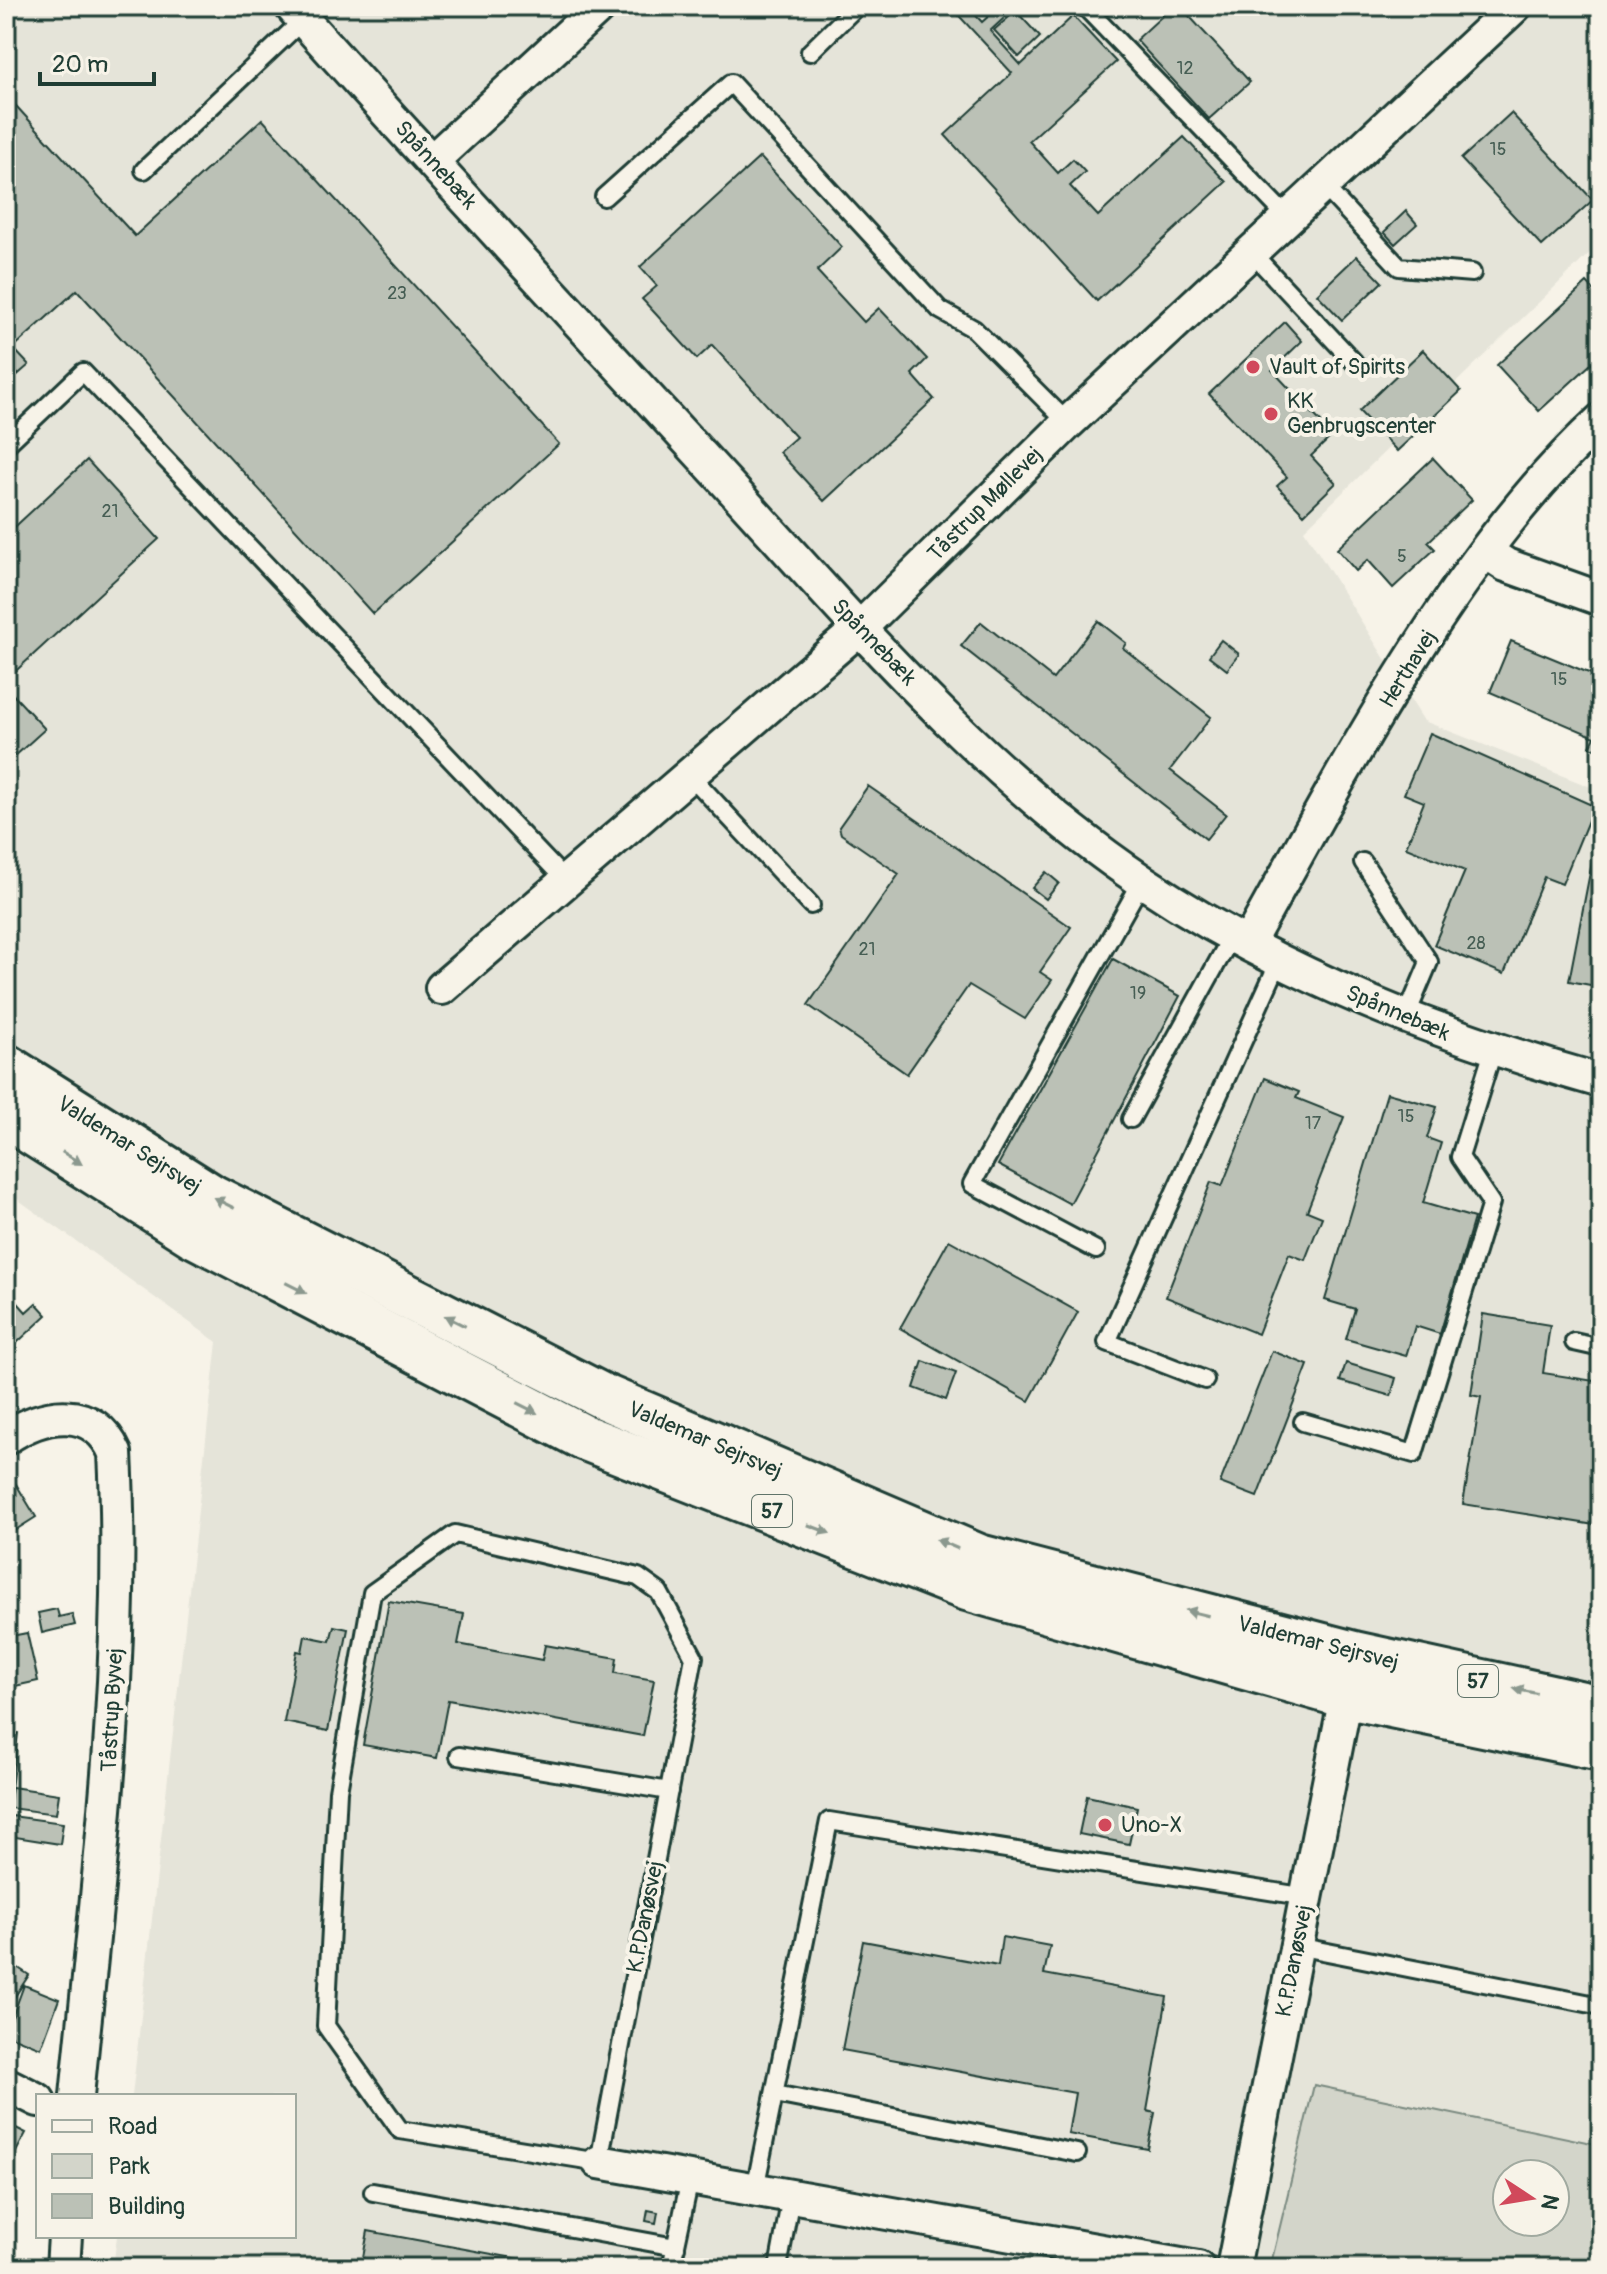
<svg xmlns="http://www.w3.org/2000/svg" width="1607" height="2274" font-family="Pangolin,sans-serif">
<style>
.built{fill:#e5e4d9}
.green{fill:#d3d5ca;stroke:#79897f;stroke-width:2;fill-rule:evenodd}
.building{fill:#bbc1b6;stroke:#1f3d34;stroke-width:2}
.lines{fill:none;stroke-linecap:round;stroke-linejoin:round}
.service-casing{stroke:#1f3d34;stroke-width:22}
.minor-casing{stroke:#1f3d34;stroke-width:38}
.primary-casing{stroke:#1f3d34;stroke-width:50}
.service{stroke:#f7f3e8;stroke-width:16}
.minor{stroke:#f7f3e8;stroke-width:32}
.primary{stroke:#f7f3e8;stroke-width:44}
.oneway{fill:#8b988e}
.poi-dot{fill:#d1495b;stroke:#f7f3e8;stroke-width:3}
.labels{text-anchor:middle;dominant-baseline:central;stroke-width:8;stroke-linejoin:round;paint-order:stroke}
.number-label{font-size:18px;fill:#465e54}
.shield{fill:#f7f3e8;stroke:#60746a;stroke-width:2}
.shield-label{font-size:20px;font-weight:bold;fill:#1f3d34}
.street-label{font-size:22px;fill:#1f3d34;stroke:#f7f3e8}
.poi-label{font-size:22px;fill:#1f3d34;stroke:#f7f3e8;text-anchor:start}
</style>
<rect width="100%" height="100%" fill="#f7f3e8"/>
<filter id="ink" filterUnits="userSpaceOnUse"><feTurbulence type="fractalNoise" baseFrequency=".0125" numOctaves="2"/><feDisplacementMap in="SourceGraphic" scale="16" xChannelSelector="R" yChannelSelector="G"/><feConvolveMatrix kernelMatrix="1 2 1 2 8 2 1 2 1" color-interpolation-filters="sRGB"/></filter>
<g filter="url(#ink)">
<path class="built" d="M6 6H1601V242L1304 530 1424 721 1601 791V2145L1314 2085 1270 2268H113L117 2236H294V2096H132L217 1342 6 1191Z"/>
<path class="green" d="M1314 2085 1601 2145V2268H1270ZM1507 2174H1555V2222H1507Z"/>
<g class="building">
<path d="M950 6H967L982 22 1000 6H1017L990 31 1021 65 1073 16 1116 62 1029 141 1058 173 1073 159 1085 172 1070 186 1098 216 1184 137 1226 182 1097 301 945 135 1012 73Z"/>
<path d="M1173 6H1180L1250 82 1209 119 1136 40Z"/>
<path d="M1016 11 1040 37 1019 57 994 30Z"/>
<path d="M6 95 135 236 262 119 559 444 373 614 77 290 13 348 29 365 6 385Z"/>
<path d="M1511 113 1593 200 1542 246 1461 159Z"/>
<path d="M760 157 842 247 817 271 864 322 879 308 927 359 912 374 934 399 824 501 779 452 796 437 712 345 697 359 642 299 657 286 640 267Z"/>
<path d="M1406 211 1417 224 1395 244 1384 232Z"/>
<path d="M1357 256 1382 282 1342 320 1317 294Z"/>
<path d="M1587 283 1601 298V355L1539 411 1497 365Z"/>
<path d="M1285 322 1302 341 1272 370 1333 435 1311 456 1336 483 1304 514 1277 486 1287 477 1209 394Z"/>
<path d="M1423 350 1461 391 1397 451 1359 411Z"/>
<path d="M1433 458 1472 500 1428 542 1435 549 1393 588 1368 560 1356 571 1337 549Z"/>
<path d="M87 460 159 539 6 680V535Z"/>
<path d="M1098 621 1126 643 1123 648 1211 717 1170 770 1226 814 1206 839 961 646 981 622 1053 679Z"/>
<path d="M1221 640 1239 654 1227 670 1209 656Z"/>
<path d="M1511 641 1601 678V751L1590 747 1595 737 1490 692Z"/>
<path d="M6 687 45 729 15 756 6 747Z"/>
<path d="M1430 733 1594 806 1562 884 1544 877 1504 974 1434 945 1465 871 1406 847 1424 802 1404 794Z"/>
<path d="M868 786 1071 927 1040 972 1052 980 1025 1019 969 985 907 1074 808 1005 899 874 841 834 839 827Z"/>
<path d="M1597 836 1601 837V987L1569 981Z"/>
<path d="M1046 872 1059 883 1046 899 1032 888Z"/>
<path d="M1113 959 1180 996 1070 1204 998 1165Z"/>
<path d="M1265 1078 1299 1092 1296 1098 1344 1117 1307 1211 1322 1217 1305 1260 1289 1254 1258 1334 1166 1297 1211 1182 1222 1186Z"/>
<path d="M1387 1093 1437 1107 1427 1138 1441 1143 1423 1203 1474 1218 1440 1334 1415 1326 1406 1356 1346 1339 1355 1309 1325 1300Z"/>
<path d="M949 1240 1078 1312 1029 1401 900 1328Z"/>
<path d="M6 1278 16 1289 10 1294 26 1312 36 1303 47 1315 6 1353Z"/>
<path d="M1483 1314 1550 1325 1543 1373 1601 1382V1526L1463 1504 1481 1397 1471 1395Z"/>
<path d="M1272 1351 1308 1365 1257 1497 1220 1483Z"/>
<path d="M923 1361 956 1373 946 1400 914 1388Z"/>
<path d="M1346 1363 1396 1378 1391 1396 1340 1381Z"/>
<path d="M16 1484 36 1517 6 1536V1491Z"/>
<path d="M389 1601 464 1614 458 1644 542 1660 545 1645 617 1658 615 1673 654 1680 643 1736 448 1700 437 1758 363 1745Z"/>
<path d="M57 1609 59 1617 72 1614 75 1625 42 1633 38 1613Z"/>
<path d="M334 1626 348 1629 328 1731 284 1722 297 1651 302 1652 305 1636 330 1641Z"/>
<path d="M27 1633 38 1681 6 1688V1637Z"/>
<path d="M6 1731 18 1733 11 1789 6 1788Z"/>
<path d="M12 1787 59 1794 56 1814 9 1808Z"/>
<path d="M1087 1796 1137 1807 1129 1844 1079 1834Z"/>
<path d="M12 1816 63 1823 60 1844 9 1836Z"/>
<path d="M1002 1937 1050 1946 1044 1974 1167 1997 1147 2111 1155 2113 1148 2149 1068 2134 1075 2093 842 2050 863 1941 998 1966Z"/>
<path d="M6 1960 29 1975 6 2010Z"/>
<path d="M24 1985 59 1999 41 2048 6 2034Z"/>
<path d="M6 2123 26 2133 6 2171Z"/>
<path d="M648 2210 658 2212 656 2223 646 2221Z"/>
<path d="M368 2231 568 2268H361Z"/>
</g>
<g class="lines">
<defs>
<g id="service">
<path d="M1084 6 1288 218"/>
<path d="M810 52 857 6"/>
<path d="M144 170 303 20"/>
<path d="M1323 185 1399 267 1472 273"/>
<path d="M604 197 731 83 940 310 974 329 1068 423"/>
<path d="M1251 252 1354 362"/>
<path d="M6 445 83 372 568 883"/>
<path d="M690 775 811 905"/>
<path d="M1363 862 1429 962 1405 1019"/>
<path d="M1131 1119 1233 934"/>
<path d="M1096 1250 972 1184 1142 881"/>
<path d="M1574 1342 1601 1348"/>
<path d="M1205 1380 1107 1342 1280 959"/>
<path d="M1303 1422 1414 1454 1491 1203 1460 1157 1493 1051"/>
<path d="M455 1534 638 1577 659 1592 694 1657 599 2162 400 2130 326 2026 338 1791 372 1593Z"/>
<path d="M459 1756 669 1791"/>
<path d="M1297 1946 1601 2006"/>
<path d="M775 2094 1077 2153"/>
<path d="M755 2189 829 1821 1307 1897"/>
<path d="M373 2192 676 2247"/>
<path d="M671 2268 690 2179"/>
<path d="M778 2268 791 2197"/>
</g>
<g id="minor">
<path d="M291 6C433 166 579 322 724 480 854 622 981 773 1142 881 1282 975 1440 1036 1601 1081"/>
<path d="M432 161 600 6"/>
<path d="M1486 552 1506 565 1601 599"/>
<path d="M1248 943C1344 771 1456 553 1601 420"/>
<path d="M442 988 860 628 1068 423 1515 6"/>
<path d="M6 1438C44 1412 94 1404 115 1453 126 1668 98 1882 77 2096"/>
<path d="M6 2084 38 2100"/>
<path d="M599 2162 1198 2268"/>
<path d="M63 2268 65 2236"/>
<path d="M1233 2268 1350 1676"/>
</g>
<g id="primary">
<path d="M6 1067 212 1197 602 1396 979 1557 1354 1654 1601 1708"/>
<path d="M6 1116 192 1234 583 1437 967 1588 1347 1696 1601 1748"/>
</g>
</defs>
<use href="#service" class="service-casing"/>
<use href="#minor" class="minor-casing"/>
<use href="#primary" class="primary-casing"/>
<use href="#service" class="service"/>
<use href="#minor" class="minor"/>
<use href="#primary" class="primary"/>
</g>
<defs><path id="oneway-solid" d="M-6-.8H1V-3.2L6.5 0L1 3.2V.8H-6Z" transform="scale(2)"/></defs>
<g class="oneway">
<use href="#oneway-solid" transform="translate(72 1158) rotate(32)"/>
<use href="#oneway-solid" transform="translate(224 1203) rotate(-153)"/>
<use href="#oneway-solid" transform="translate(296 1288) rotate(27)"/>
<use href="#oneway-solid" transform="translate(455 1321) rotate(-153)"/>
<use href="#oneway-solid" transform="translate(527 1408) rotate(27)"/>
<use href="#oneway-solid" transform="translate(819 1529) rotate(21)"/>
<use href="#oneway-solid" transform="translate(947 1544) rotate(-157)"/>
<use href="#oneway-solid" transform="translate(1197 1613) rotate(-166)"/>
<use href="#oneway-solid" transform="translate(1525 1691) rotate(-168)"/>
</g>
</g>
<g class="poi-dot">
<circle cx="1253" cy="367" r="8"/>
<circle cx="1271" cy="414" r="8"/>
<circle cx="1105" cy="1825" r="8"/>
</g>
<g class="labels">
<g class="number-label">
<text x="1185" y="68">12</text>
<text x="1498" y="149">15</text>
<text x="397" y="293">23</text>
<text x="110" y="511">21</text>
<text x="1402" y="556">5</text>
<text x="1559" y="679">15</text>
<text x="1476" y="943">28</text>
<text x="867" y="949">21</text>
<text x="1138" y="993">19</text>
<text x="1406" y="1116">15</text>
<text x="1313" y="1123">17</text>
</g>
<g class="shield">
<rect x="752" y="1495" width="40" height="32" rx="6"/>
<rect x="1458" y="1665" width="40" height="32" rx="6"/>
</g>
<g class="shield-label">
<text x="772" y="1511">57</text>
<text x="1478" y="1681">57</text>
</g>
<g class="street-label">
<text transform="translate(436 165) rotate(48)">Spånnebæk</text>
<text transform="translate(985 504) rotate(-45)">Tåstrup Møllevej</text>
<text transform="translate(874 642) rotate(46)">Spånnebæk</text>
<text transform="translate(1408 669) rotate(-58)">Herthavej</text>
<text transform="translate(1398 1013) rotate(23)">Spånnebæk</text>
<text transform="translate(129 1145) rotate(32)">Valdemar Sejrsvej</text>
<text transform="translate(705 1440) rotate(23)">Valdemar Sejrsvej</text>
<text transform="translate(1318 1643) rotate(14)">Valdemar Sejrsvej</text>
<text transform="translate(112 1710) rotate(-87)">Tåstrup Byvej</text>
<text transform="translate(645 1917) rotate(-79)">K.P.Danøsvej</text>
<text transform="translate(1294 1961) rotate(-79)">K.P.Danøsvej</text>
</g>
<g class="poi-label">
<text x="1269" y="367">Vault of Spirits</text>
<text x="1287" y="401">KK<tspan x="1287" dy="25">Genbrugscenter</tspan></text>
<text x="1121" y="1825">Uno-X</text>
</g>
</g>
<rect width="1607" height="2274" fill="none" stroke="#f7f3e8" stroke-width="32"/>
<rect x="16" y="16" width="1575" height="2242" fill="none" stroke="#1f3d34" stroke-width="3" filter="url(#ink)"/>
<rect x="36" y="2094" width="260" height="144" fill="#f7f3e8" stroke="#a1aaa0" stroke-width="2"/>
<rect x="52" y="2120" width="40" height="12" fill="#f7f3e8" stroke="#a1aaa0" stroke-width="2"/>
<text x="108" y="2134" font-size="24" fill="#1f3d34">Road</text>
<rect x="52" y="2154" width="40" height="24" fill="#d3d5ca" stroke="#a1aaa0" stroke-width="2"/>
<text x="108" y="2174" font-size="24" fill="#1f3d34">Park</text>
<rect x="52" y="2194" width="40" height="24" fill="#bbc1b6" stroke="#a1aaa0" stroke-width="2"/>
<text x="108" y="2214" font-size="24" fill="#1f3d34">Building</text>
<g transform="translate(1531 2198) rotate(102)"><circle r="38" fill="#f7f3e8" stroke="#a1aaa0" stroke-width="2"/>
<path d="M0-6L14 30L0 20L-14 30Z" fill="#d1495b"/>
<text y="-12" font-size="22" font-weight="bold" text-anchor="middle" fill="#1f3d34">N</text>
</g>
<path d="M40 72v12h114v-12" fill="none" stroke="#1f3d34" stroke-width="4"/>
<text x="52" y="72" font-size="24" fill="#1f3d34" stroke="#f7f3e8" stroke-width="6" paint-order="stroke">20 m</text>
</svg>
